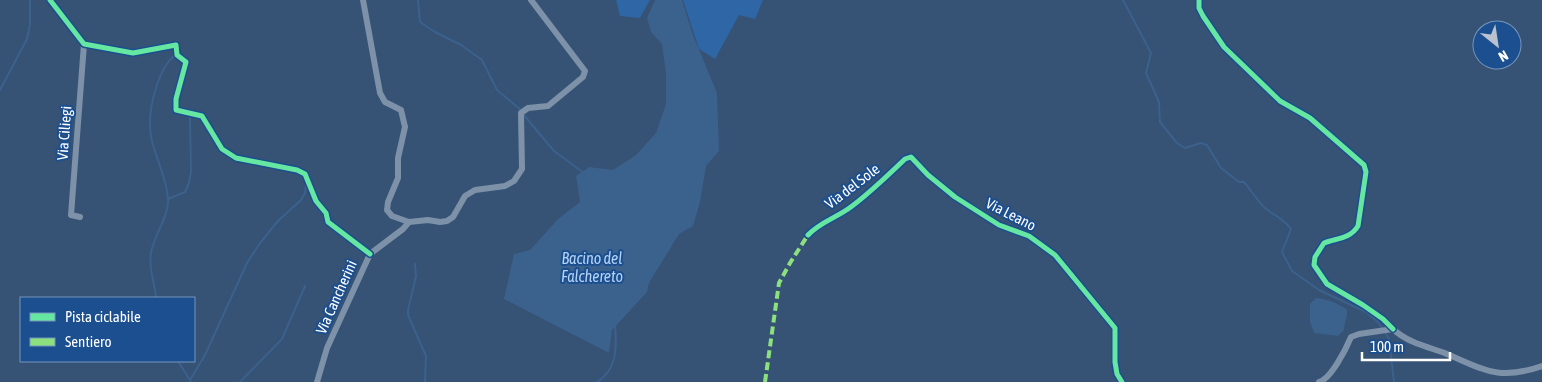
<svg xmlns="http://www.w3.org/2000/svg" width="1542" height="382" font-family="'Asap Condensed',sans-serif">
<style>
.green{fill:#2f66a5}
.water{fill:#3b618d}
.lines{fill:none;stroke-linecap:round;stroke-linejoin:round}
.stream{stroke:#3b618d;stroke-width:2}
.street{stroke:#7d92a8;stroke-width:6}
.quiet{stroke:#8de07e;stroke-width:4;stroke-dasharray:8 4;stroke-linecap:butt}
.cycleway-casing{stroke:#1b4f8f;stroke-width:8}
.cycleway{stroke:#66e7a1;stroke-width:5}
.labels{text-anchor:middle;dominant-baseline:central;stroke-width:4;stroke-linejoin:round;paint-order:stroke}
.street-label{font-size:15px;fill:#fff;stroke:#1b4f8f}
.water-label{font-size:16px;font-style:italic;fill:#b5d3f5;stroke:#1b4f8f}
</style>
<rect width="100%" height="100%" fill="#365274"/>
<g class="green">
<path d="M616 0H650L640 18 620 16Z"/>
<path d="M683 0H763L755 19 739 15 715 59 699 49Z"/>
</g>
<g class="water">
<path d="M655 0H682L693 35 717 93 719 151 706 166 700 202 693 226 679 234 649 283 647 292 612 330 609 353 504 299 514 254 530 250 558 219 580 202 576 176 589 167 613 170 636 155 656 133 666 104V74L662 44 651 32 647 18Z"/>
<path d="M1316 298C1327 299 1339 303 1347 310 1348 317 1344 323 1344 330L1338 336 1314 333 1310 322V304Z"/>
</g>
<g class="lines">
<g class="stream">
<path d="M418 0 420 22 435 32 461 45 482 60 497 90 521 110"/>
<path d="M1123 0 1151 53 1146 73 1159 102 1160 122 1177 143 1185 148 1201 143 1207 145 1221 168 1239 182H1244C1251 190 1256 199 1264 207 1273 215 1284 219 1291 229L1282 252 1292 271 1319 290 1366 312 1377 321 1382 328"/>
<path d="M0 90 27 39 30 24V0"/>
<path d="M523 114 554 151 584 173"/>
<path d="M168 199 185 192 189 183 191 172 190 117"/>
<path d="M415 264 416 276 408 310V315L426 356 425 382"/>
<path d="M156 298C155 283 148 268 151 253 154 234 169 217 168 199 167 181 159 165 154 148 147 128 150 107 156 88 160 75 165 63 175 55"/>
<path d="M1385 332 1389 339 1394 382"/>
<path d="M178 361 191 382"/>
<path d="M190 380 205 355 247 263 260 243 278 221 301 200 305 193 306 185"/>
<path d="M240 382 282 339 305 286"/>
<path d="M597 382C617 370 617 347 615 326"/>
</g>
<g class="street">
<path d="M50 0 84 44 133 53 176 45 177 55 186 62 176 99V110L202 116 222 149 236 158 297 170 305 174 316 201 326 213 328 222 370 254"/>
<path d="M1199 0V8L1203 16 1224 47 1280 101 1310 118 1364 165 1366 172 1358 226C1350 239 1337 238 1324 243L1315 257 1314 265 1327 284 1363 305 1383 319 1393 329"/>
<path d="M80 217 71 215 84 44"/>
<path d="M409 222 428 220 440 222 447 221 453 217 465 196 475 190 505 186 514 181 522 169 521 113 528 108 548 106 583 77 585 71 531 0"/>
<path d="M808 235C819 223 835 218 848 209 868 195 887 176 905 159L911 157 928 175 955 197 999 225 1029 236 1055 255 1115 328V362L1117 374 1122 382"/>
<path d="M317 382 327 348 370 254 403 229 409 222 392 216 387 210 388 202 398 178V158L405 127 401 110 385 102 380 93 363 0"/>
<path d="M1319 382C1331 379 1346 349 1351 337L1359 334 1393 329C1407 342 1424 346 1442 352 1482 368 1496 382 1542 366"/>
</g>
<path class="quiet" d="M765 382 779 283 790 263 808 235"/>
<defs>
<g id="cycleway">
<path d="M50 0 84 44 133 53 176 45 177 55 186 62 176 99V110L202 116 222 149 236 158 297 170 305 174 316 201 326 213 328 222 370 254"/>
<path d="M1199 0V8L1203 16 1224 47 1280 101 1310 118 1364 165 1366 172 1358 226C1350 239 1337 238 1324 243L1315 257 1314 265 1327 284 1363 305 1383 319 1393 329"/>
<path d="M808 235C819 223 835 218 848 209 868 195 887 176 905 159L911 157 928 175 955 197 999 225 1029 236 1055 255 1115 328V362L1117 374 1122 382"/>
</g>
</defs>
<use href="#cycleway" class="cycleway-casing"/>
<use href="#cycleway" class="cycleway"/>
</g>
<g class="labels">
<g class="street-label">
<text transform="translate(64 133) rotate(-86)">Via Ciliegi</text>
<text transform="translate(852 186) rotate(-37)">Via del Sole</text>
<text transform="translate(1011 214) rotate(27)">Via Leano</text>
<text transform="translate(336 297) rotate(-66)">Via Cancherini</text>
</g>
<g class="water-label">
<text x="592" y="258">Bacino del<tspan x="592" dy="18">Falchereto</tspan></text>
</g>
</g>
<rect x="20" y="297" width="175" height="65" fill="#1b4f8f" stroke="#7695bc"/>
<rect x="30" y="313" width="25" height="8" fill="#66e7a1" stroke="#7695bc"/>
<text x="65" y="322" font-size="15" fill="#ffffff">Pista ciclabile</text>
<rect x="30" y="338" width="25" height="8" fill="#8de07e" stroke="#7695bc"/>
<text x="65" y="347" font-size="15" fill="#ffffff">Sentiero</text>
<g transform="translate(1497 45) rotate(150)"><circle r="24" fill="#1b4f8f" stroke="#7695bc"/>
<path d="M0-4L9 19L0 12L-9 19Z" fill="#b9c2ce"/>
<text y="-8" font-size="14" font-weight="bold" text-anchor="middle" fill="#ffffff">N</text>
</g>
<path d="M1362 352v8h88v-8" fill="none" stroke="#ffffff" stroke-width="2.5"/>
<text x="1370" y="352" font-size="15" fill="#ffffff" stroke="#1b4f8f" stroke-width="4" paint-order="stroke">100 m</text>
</svg>
